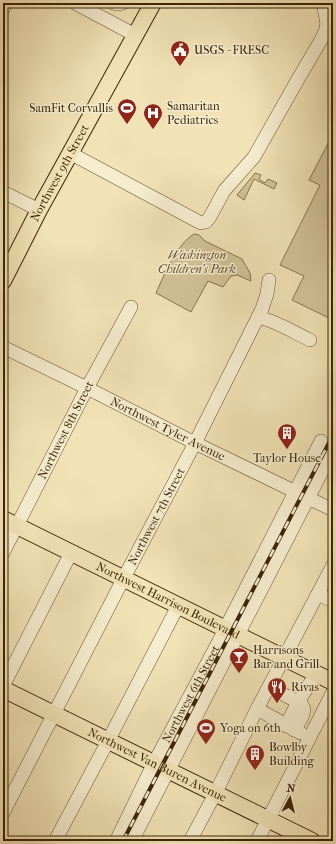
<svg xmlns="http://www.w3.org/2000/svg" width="336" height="844" font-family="'IM FELL French Canon',serif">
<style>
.green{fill:#d2c398;stroke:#87744f}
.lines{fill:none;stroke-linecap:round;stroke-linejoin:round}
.minor-casing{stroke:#695432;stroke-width:14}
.major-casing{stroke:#3c2406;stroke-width:18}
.minor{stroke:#f6edd0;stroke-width:13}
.major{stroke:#f1e3b6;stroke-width:16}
.rail-casing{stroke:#3c2406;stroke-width:4}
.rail{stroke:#f6edd0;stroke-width:2.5;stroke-dasharray:8;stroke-linecap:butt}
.labels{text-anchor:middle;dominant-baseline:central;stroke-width:3;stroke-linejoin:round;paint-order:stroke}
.poi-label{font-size:12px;fill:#3c2406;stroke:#f6edd0;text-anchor:start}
.street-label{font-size:12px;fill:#3c2406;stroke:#f6edd0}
.park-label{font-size:12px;font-style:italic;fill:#624c2a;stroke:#f6edd0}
</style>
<rect width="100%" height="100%" fill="#f1e3b6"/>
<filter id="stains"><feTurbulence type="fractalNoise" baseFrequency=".005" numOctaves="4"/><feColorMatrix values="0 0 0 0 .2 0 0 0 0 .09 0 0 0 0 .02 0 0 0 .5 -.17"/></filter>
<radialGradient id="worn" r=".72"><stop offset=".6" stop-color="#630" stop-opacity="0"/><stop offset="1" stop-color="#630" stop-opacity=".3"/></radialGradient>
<g class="green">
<path d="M333 134V320L292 300 304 276 280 265 320 185 309 180Z"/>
<path d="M255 173 261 175 259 179 265 183 268 179 277 183 274 189 254 179 244 200 237 195Z"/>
<path d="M194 234 199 235 205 241 242 259 250 273 251 281 237 275 231 276 223 287 208 281 191 312 156 293C164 275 177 244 194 234Z"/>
</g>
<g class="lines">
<defs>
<g id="minor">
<path d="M75 3 135 35"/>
<path d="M113 3 117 4 123 3"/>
<path d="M3 9 6 3"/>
<path d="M70 153 199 222 201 223 206 222 210 217 224 191 254 157 297 81 321 40 325 32 327 24 323 3"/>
<path d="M3 192 39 210"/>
<path d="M258 317C276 321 293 332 310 340"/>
<path id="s1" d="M3 347 87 388 195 443 333 510"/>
<path id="s2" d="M3 553 87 388 131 307"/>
<path d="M318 594 333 601"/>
<path d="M3 686 71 553"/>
<path d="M269 687 300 703C309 710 299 722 294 730"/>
<path d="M257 709 301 733"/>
<path d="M286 726 298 702 316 674"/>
<path id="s3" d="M3 813 117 591 195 443 262 309 267 294 269 280"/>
<path d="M55 841 108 741 178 606"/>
<path id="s4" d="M116 841 154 763 219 641 321 441"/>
<path d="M132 841 333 450"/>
<path d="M190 841 215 794 257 709 333 565"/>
<path d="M257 841 333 692"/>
</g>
<g id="major">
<path id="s5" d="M3 281 39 210 153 3"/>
<path id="s6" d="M3 519 333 682"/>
<path id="s7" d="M3 689 312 841"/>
</g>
</defs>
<use href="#minor" class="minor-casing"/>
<use href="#major" class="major-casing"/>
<use href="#minor" class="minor"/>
<use href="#major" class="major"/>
<defs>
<path id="rail" d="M123 841 333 435"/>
</defs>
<use href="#rail" class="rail-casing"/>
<use href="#rail" class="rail"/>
</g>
<defs>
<symbol id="civic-pin" viewBox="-11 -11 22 30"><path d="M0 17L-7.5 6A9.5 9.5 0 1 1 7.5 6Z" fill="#8f2418" stroke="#f6edd0"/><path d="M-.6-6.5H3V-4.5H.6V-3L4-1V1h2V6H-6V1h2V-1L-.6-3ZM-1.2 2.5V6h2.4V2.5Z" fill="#fff"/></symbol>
<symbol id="stadium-pin" viewBox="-11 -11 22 30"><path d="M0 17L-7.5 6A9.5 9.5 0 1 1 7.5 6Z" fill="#8f2418" stroke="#f6edd0"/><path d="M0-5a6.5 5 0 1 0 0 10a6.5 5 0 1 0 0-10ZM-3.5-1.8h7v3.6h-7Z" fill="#fff"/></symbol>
<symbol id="hospital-pin" viewBox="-11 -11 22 30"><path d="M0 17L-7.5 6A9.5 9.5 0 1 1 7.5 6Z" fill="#8f2418" stroke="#f6edd0"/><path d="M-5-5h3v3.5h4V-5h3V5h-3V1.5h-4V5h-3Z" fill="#fff"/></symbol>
<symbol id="building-pin" viewBox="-11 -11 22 30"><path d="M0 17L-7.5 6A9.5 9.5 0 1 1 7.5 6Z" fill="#8f2418" stroke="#f6edd0"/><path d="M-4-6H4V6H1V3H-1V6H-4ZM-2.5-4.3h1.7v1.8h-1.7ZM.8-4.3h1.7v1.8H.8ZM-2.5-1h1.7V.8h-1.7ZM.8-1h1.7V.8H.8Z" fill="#fff"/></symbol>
<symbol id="bar-pin" viewBox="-11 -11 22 30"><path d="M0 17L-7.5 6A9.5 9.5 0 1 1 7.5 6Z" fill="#8f2418" stroke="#f6edd0"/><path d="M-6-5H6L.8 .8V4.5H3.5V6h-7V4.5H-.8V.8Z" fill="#fff"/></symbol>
<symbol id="restaurant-pin" viewBox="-11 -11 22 30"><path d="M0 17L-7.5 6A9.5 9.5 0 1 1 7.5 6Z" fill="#8f2418" stroke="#f6edd0"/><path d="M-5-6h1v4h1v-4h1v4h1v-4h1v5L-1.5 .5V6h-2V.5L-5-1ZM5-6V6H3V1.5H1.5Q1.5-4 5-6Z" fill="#fff"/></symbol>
</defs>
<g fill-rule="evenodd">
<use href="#civic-pin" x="169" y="39" width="22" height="30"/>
<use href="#stadium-pin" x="116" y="97" width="22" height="30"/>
<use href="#hospital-pin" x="142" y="102" width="22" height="30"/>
<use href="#building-pin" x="276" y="422" width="22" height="30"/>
<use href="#bar-pin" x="228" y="646" width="22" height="30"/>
<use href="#restaurant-pin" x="266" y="676" width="22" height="30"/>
<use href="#stadium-pin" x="195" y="717" width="22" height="30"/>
<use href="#building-pin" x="244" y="743" width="22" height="30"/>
</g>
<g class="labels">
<g class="poi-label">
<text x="194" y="50">USGS - FRESC</text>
<text x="167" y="106">Samaritan<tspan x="167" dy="14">Pediatrics</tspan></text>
<text x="113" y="108" text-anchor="end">SamFit Corvallis</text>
<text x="287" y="458" text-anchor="middle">Taylor House</text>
<text x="253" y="650">Harrisons<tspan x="253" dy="14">Bar and Grill</tspan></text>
<text x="291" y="687">Rivas</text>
<text x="220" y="728">Yoga on 6th</text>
<text x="269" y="747">Bowlby<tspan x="269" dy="14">Building</tspan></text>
</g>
<g class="street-label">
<text stroke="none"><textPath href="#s5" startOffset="122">Northwest 9th Street</textPath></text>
<text stroke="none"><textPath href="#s1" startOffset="184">Northwest Tyler Avenue</textPath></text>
<text stroke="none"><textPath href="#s2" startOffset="138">Northwest 8th Street</textPath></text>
<text stroke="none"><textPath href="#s3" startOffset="334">Northwest 7th Street</textPath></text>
<text stroke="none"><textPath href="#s6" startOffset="184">Northwest Harrison Boulevard</textPath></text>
<text stroke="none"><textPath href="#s4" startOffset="165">Northwest 6th Street</textPath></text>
<text stroke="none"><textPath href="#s7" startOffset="172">Northwest Van Buren Avenue</textPath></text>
</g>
<g class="park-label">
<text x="197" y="255">Washington<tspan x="197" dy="14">Children's Park</tspan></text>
</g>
</g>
<rect width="336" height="844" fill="none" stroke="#f1e3b6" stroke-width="16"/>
<rect x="4" y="4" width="328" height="836" fill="none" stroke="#3c2406" stroke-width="2"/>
<rect x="8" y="8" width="320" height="828" fill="none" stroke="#3c2406"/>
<g transform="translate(290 798) rotate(7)" stroke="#f6edd0" stroke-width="3" paint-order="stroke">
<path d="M0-3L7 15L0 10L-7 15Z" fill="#3c2406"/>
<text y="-6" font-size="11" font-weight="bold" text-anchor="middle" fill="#3c2406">N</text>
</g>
<rect width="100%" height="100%" filter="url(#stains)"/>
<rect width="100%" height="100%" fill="url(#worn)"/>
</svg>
